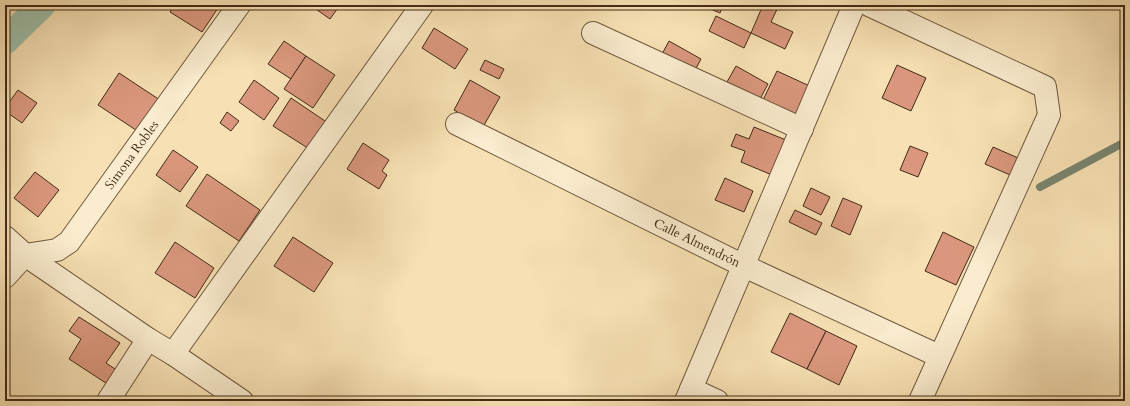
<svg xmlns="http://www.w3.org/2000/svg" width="1130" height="406" font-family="Cardo,serif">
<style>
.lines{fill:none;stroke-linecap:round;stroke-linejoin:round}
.stream{stroke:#79846e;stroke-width:8}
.canal{stroke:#9ebea9;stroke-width:27}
.building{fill:#da977d;stroke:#422c16}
.street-casing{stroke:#6f593e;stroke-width:24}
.street{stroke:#faecce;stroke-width:22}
.labels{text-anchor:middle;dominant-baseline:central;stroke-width:3;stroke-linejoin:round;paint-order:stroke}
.street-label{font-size:13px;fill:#422c16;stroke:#faecce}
</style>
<rect width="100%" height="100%" fill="#f7e1b4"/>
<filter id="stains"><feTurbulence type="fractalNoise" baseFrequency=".005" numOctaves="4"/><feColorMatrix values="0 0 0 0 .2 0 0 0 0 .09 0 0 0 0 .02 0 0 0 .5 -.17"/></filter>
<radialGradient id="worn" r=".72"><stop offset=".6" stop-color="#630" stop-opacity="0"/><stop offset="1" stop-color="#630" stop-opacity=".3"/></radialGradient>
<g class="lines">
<path class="stream" d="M1040 187 1125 142"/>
<path class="canal" d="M5 41 42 5"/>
</g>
<g class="building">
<path d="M174 5H220L202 32 170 12Z"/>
<path d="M310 5H340L330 19Z"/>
<path d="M701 5H723L720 13Z"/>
<path d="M763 5H779L771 22 793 32 785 49 751 33Z"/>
<path d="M716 16 751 33 744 48 709 31Z"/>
<path d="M434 28 468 49 455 69 422 48Z"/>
<path d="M284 41 306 56 291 79 268 64Z"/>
<path d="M669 41 701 59 693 74 661 56Z"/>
<path d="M306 56 335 75 313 108 284 89Z"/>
<path d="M485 60 504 69 499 79 480 70Z"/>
<path d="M897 65 926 78 911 111 882 98Z"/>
<path d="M736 66 768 84 760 99 727 82Z"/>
<path d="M777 71 814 88 799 119 762 102Z"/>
<path d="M119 73 163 102 142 134 98 105Z"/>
<path d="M254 80 279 98 264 120 239 102Z"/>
<path d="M470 80 500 97 483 127 454 110Z"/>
<path d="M18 90 37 103 22 123 5 111V108Z"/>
<path d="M291 98 331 125 314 152 273 126Z"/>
<path d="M227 112 239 121 231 131 220 123Z"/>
<path d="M754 127 786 140 772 175 741 162 745 151 731 146 736 134 749 139Z"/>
<path d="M363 143 389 160 382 171 387 175 379 189 347 169Z"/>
<path d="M910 146 928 153 918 177 900 170Z"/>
<path d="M993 147 1025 161 1017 178 985 164Z"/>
<path d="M173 150 198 167 180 192 156 175Z"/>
<path d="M35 172 59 190 38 217 14 198Z"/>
<path d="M207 174 260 210 239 241 186 206Z"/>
<path d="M725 178 753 191 744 212 715 200Z"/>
<path d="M811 188 830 197 821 215 803 206Z"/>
<path d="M843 198 862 206 850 235 831 226Z"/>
<path d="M795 210 822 223 816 235 789 222Z"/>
<path d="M943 232 974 247 956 285 925 271Z"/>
<path d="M293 237 333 263 314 292 274 266Z"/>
<path d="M175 242 214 268 195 298 155 273Z"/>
<path d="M790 313 826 331 807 369 771 352Z"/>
<path d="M79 317 120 343 106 363 121 373 112 387 69 359 81 339 69 331Z"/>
<path d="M826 331 857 346 839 385 807 369Z"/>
</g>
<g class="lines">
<defs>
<g id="street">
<path d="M869 5 1045 87 1049 115 920 401"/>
<path d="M593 33 802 129"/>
<path d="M457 124 744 266 939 356"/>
<path d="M5 237 25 255 148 339 173 354 242 401"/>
<path d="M5 277 25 255 57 250 69 242 239 5"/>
<path d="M173 354 422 5"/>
<path d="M691 389 717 401"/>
<path d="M108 401 148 339"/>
<path d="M686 401 854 5"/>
</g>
</defs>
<use href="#street" class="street-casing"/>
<use href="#street" class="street"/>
</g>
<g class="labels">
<g class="street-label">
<text transform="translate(132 155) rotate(-54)">Simona Robles</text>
<text transform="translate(697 243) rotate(26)">Calle Almendrón</text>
</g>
</g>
<rect width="1130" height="406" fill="none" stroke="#f7e1b4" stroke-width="20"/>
<rect x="6" y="6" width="1118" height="394" fill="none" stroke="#422c16" stroke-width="2"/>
<rect x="10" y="10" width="1110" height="386" fill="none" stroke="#422c16"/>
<rect width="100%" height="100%" filter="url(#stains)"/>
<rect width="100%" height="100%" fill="url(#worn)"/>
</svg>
